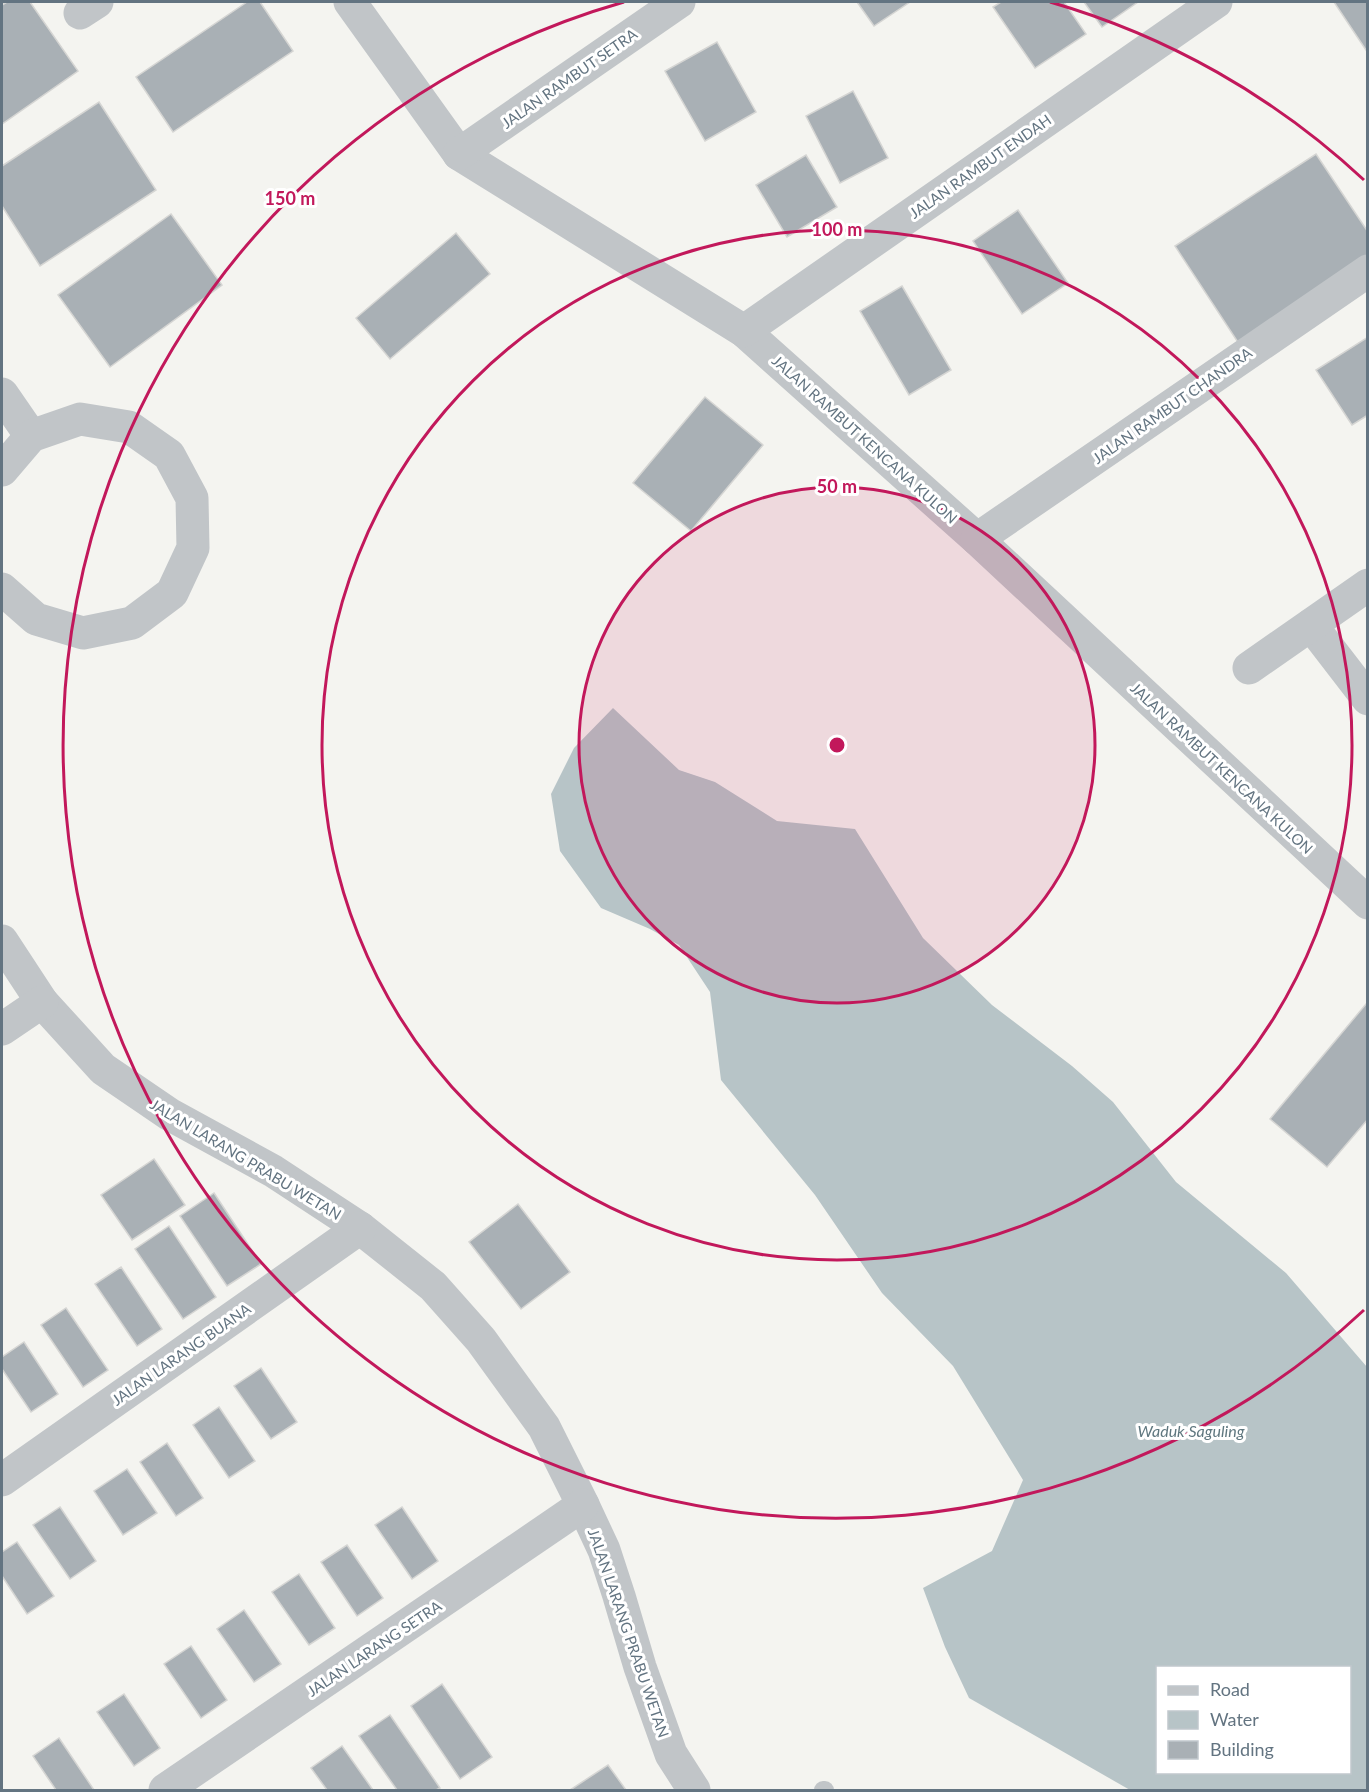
<svg xmlns="http://www.w3.org/2000/svg" width="1369" height="1792" font-family="Lato,sans-serif">
<style>
.water{fill:#b7c4c7;fill-rule:evenodd}
.building{fill:#a9b0b5;stroke:#d5d5d3;stroke-width:1.5}
.lines{fill:none;stroke-linecap:round;stroke-linejoin:round}
.service{stroke:#c1c5c8;stroke-width:18}
.minor{stroke:#c1c5c8;stroke-width:33}
.ring{fill:none;stroke:#c2185b;stroke-width:3}
.labels{text-anchor:middle;dominant-baseline:central;stroke-width:6;stroke-linejoin:round;paint-order:stroke}
.street-label{font-size:15px;fill:#637481;stroke:#fff}
.water-label{font-size:16px;font-style:italic;fill:#5f777f;stroke:#fff}
.centre{fill:#c2185b;stroke:#fff;stroke-width:3}
.ring-label{font-size:18px;text-anchor:middle;font-weight:bold;fill:#c2185b;stroke:#fff;stroke-width:6;stroke-linejoin:round;paint-order:stroke}
</style>
<rect width="100%" height="100%" fill="#f4f4f0"/>
<path class="water" d="M613 708 679 770 715 782 777 821 855 829 923 938 992 1005 1072 1066 1113 1102 1176 1182 1286 1273 1367 1367V1790H1130L969 1698 945 1647 923 1588 992 1551 1023 1480 953 1366 882 1293 815 1195 721 1080 710 992 679 945 650 929 601 908 560 851 551 794 574 748ZM1158 1668H1350V1772H1158Z"/>
<g class="building">
<path d="M7 2H30L78 71 2 124V5Z"/>
<path d="M247 2H260L293 51 173 132 136 77Z"/>
<path d="M857 2H910L874 26Z"/>
<path d="M1001 2H1064L1086 34 1035 68 993 7Z"/>
<path d="M1084 2H1138L1102 27Z"/>
<path d="M1334 2H1368V53Z"/>
<path d="M717 42 756 112 705 141 665 71Z"/>
<path d="M853 91 888 158 840 183 806 116Z"/>
<path d="M99 102 156 190 40 266 2 206V166Z"/>
<path d="M1316 154 1368 232V269L1243 350 1175 246Z"/>
<path d="M806 155 837 207 787 237 756 185Z"/>
<path d="M1018 210 1068 283 1022 314 973 241Z"/>
<path d="M171 214 222 285 110 367 58 295Z"/>
<path d="M456 233 490 274 390 359 356 318Z"/>
<path d="M902 286 951 370 909 395 860 311Z"/>
<path d="M1368 337V415L1352 425 1316 370Z"/>
<path d="M705 397 763 445 691 531 633 483Z"/>
<path d="M1366 1004 1368 1006V1119L1327 1167 1270 1119Z"/>
<path d="M154 1159 185 1205 132 1240 101 1195Z"/>
<path d="M214 1193 261 1264 227 1286 180 1216Z"/>
<path d="M518 1204 570 1272 521 1309 469 1242Z"/>
<path d="M169 1226 216 1297 183 1319 135 1249Z"/>
<path d="M121 1267 162 1329 137 1346 95 1284Z"/>
<path d="M66 1308 108 1370 83 1387 41 1325Z"/>
<path d="M24 1342 58 1394 31 1412 2 1369V1357Z"/>
<path d="M261 1368 297 1422 271 1439 234 1386Z"/>
<path d="M219 1407 255 1461 229 1478 193 1425Z"/>
<path d="M167 1443 203 1498 176 1516 140 1462Z"/>
<path d="M127 1469 157 1513 123 1535 94 1491Z"/>
<path d="M60 1507 96 1561 70 1579 33 1525Z"/>
<path d="M402 1507 438 1561 412 1579 375 1525Z"/>
<path d="M17 1542 54 1596 27 1614 2 1576V1552Z"/>
<path d="M347 1545 383 1598 357 1616 321 1562Z"/>
<path d="M299 1574 335 1628 309 1645 272 1592Z"/>
<path d="M244 1610 281 1664 254 1682 217 1629Z"/>
<path d="M191 1646 227 1700 201 1718 164 1664Z"/>
<path d="M442 1684 492 1757 460 1779 411 1706Z"/>
<path d="M124 1694 160 1748 134 1766 97 1712Z"/>
<path d="M390 1715 440 1788 436 1790H397L359 1736Z"/>
<path d="M59 1738 94 1790H56L33 1756Z"/>
<path d="M342 1746 373 1790H327L311 1768Z"/>
<path d="M608 1765 626 1790H570Z"/>
</g>
<g class="lines">
<path class="service" d="M823 1790H825"/>
<g class="minor">
<path d="M350 2 459 154 744 331 977 539 1368 903"/>
<path d="M80 13 97 2"/>
<path d="M459 154 679 2"/>
<path d="M744 331 1216 2"/>
<path d="M2 394 31 436"/>
<path d="M2 470 31 436 80 419 129 427 169 455 192 498 193 548 172 593 132 623 83 633 36 619 2 589"/>
<path d="M977 539 1368 271"/>
<path d="M1311 625 1368 699"/>
<path d="M1249 668 1368 585"/>
<path d="M2 941 42 1002 103 1069 169 1114 273 1171 360 1228 433 1286 481 1340 544 1427 583 1505 604 1550 619 1596 640 1667 671 1754 694 1790"/>
<path d="M2 1029 42 1002"/>
<path d="M2 1480 360 1228"/>
<path d="M165 1790 583 1505"/>
</g>
</g>
<circle cx="837" cy="745" r="258" fill="#c2185b" fill-opacity=".12"/>
<g class="ring">
<circle cx="837" cy="745" r="258"/>
<circle cx="837" cy="745" r="515"/>
<path d="M1364 1310A773 773 0 1 1 624 2M1050 2A773 773 0 0 1 1364 180"/>
</g>
<g class="labels">
<g class="street-label">
<text transform="translate(569 78) rotate(-35)">JALAN RAMBUT SETRA</text>
<text transform="translate(980 166) rotate(-35)">JALAN RAMBUT ENDAH</text>
<text transform="translate(1172 405) rotate(-35)">JALAN RAMBUT CHANDRA</text>
<text transform="translate(865 439) rotate(42)">JALAN RAMBUT KENCANA KULON</text>
<text transform="translate(1222 768) rotate(43)">JALAN RAMBUT KENCANA KULON</text>
<text transform="translate(246 1159) rotate(31)">JALAN LARANG PRABU WETAN</text>
<text transform="translate(181 1354) rotate(-35)">JALAN LARANG BUANA</text>
<text transform="translate(629 1633) rotate(71)">JALAN LARANG PRABU WETAN</text>
<text transform="translate(374 1648) rotate(-34)">JALAN LARANG SETRA</text>
</g>
<g class="water-label">
<text x="1191" y="1430">Waduk Saguling</text>
</g>
</g>
<circle cx="837" cy="745" r="9" class="centre"/>
<g class="ring-label">
<text x="290" y="205">150 m</text>
<text x="837" y="236">100 m</text>
<text x="837" y="493">50 m</text>
</g>
<rect width="1369" height="1792" fill="none" stroke="#637481" stroke-width="6"/>
<rect x="1156" y="1666" width="195" height="108" fill="#ffffff" stroke="#c1c7cd" stroke-width="1.5"/>
<rect x="1168" y="1686" width="30" height="9" fill="#c1c5c8" stroke="#c1c7cd" stroke-width="1.5"/>
<text x="1210" y="1696" font-size="18" fill="#637481">Road</text>
<rect x="1168" y="1711" width="30" height="18" fill="#b7c4c7" stroke="#c1c7cd" stroke-width="1.5"/>
<text x="1210" y="1726" font-size="18" fill="#637481">Water</text>
<rect x="1168" y="1741" width="30" height="18" fill="#a9b0b5" stroke="#c1c7cd" stroke-width="1.5"/>
<text x="1210" y="1756" font-size="18" fill="#637481">Building</text>
</svg>
